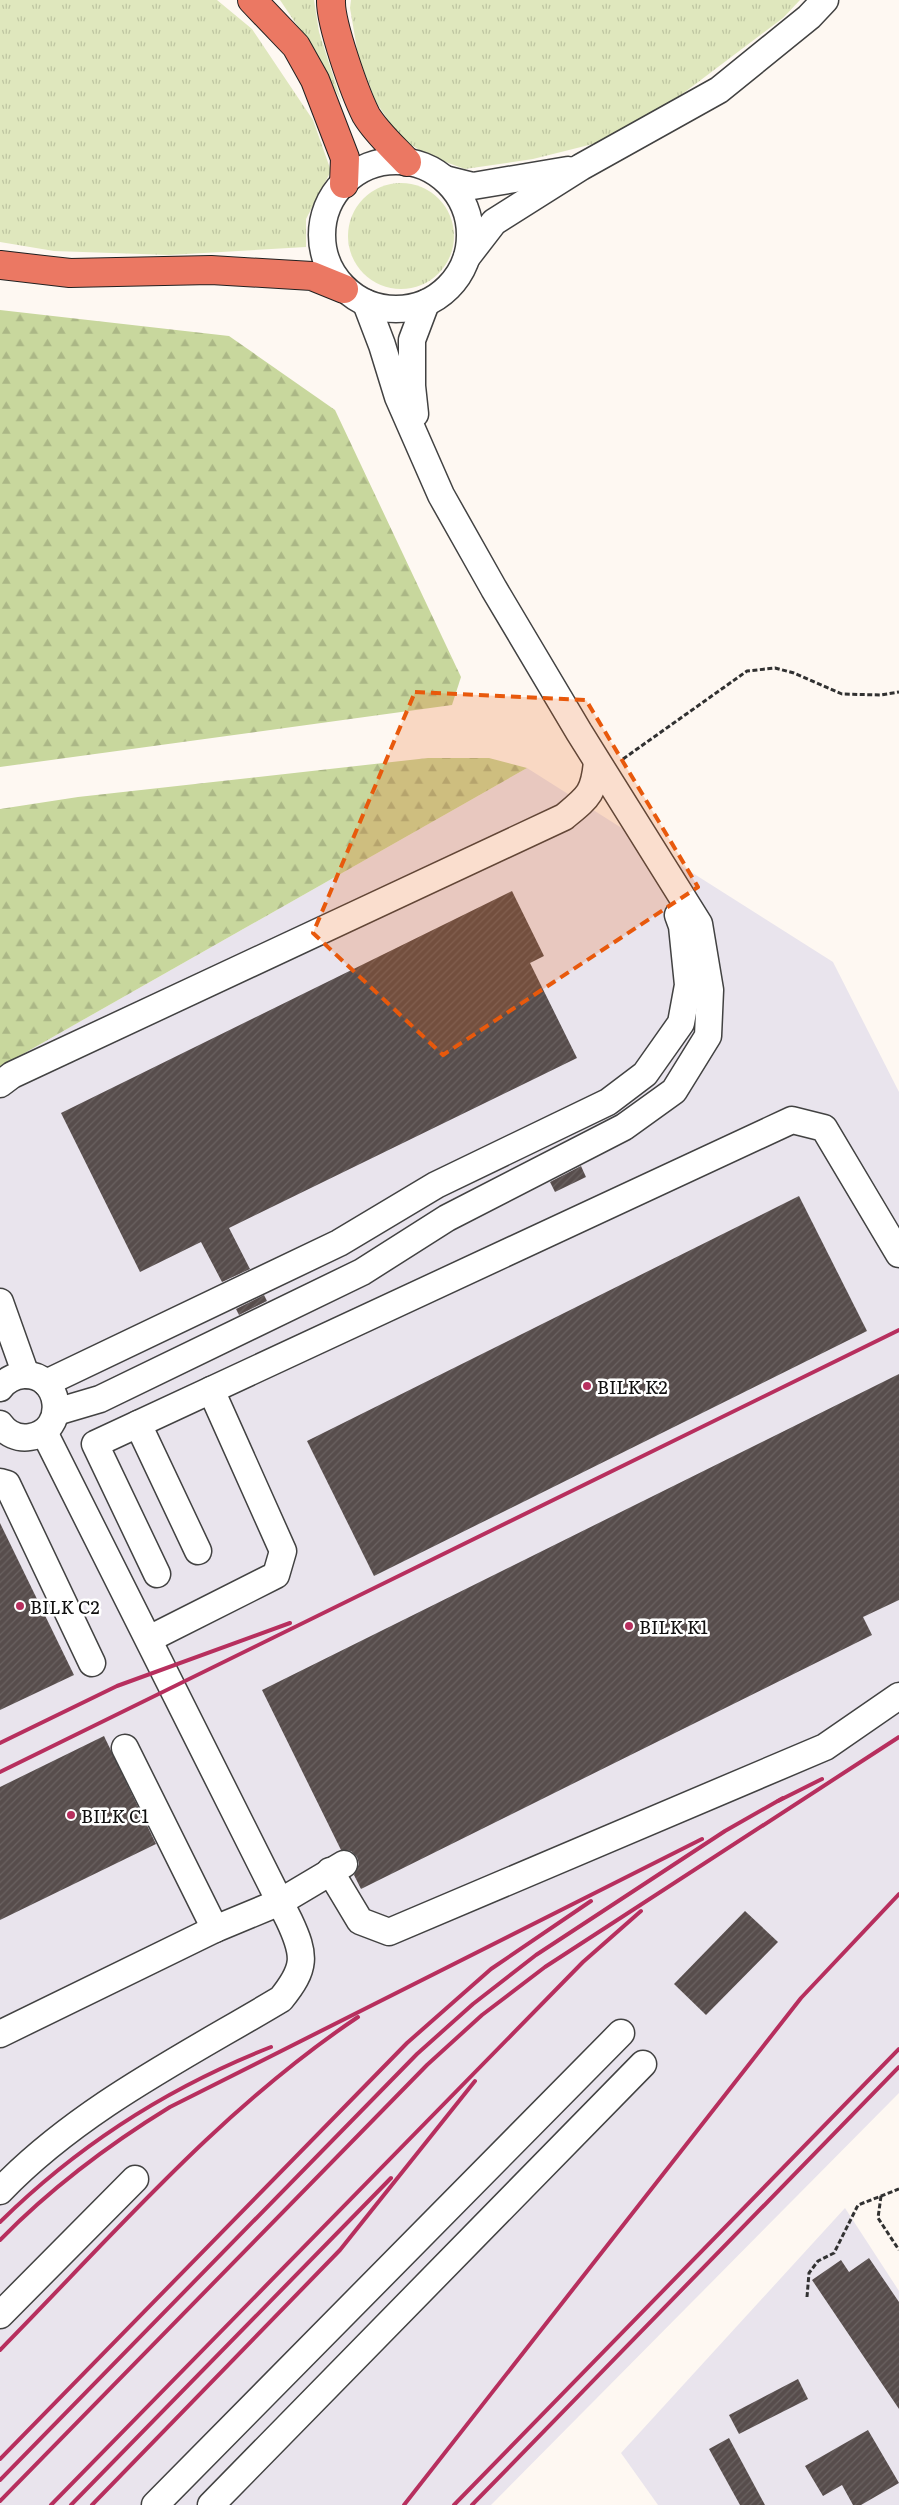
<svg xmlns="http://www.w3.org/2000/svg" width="899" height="2505" font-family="Literata,serif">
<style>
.industrial{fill:#e9e4ed}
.grass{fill:url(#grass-tufts)}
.forest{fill:url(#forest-firs)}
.building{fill:url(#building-hatch)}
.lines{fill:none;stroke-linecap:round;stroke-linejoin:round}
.minor-casing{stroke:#424242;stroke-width:29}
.highway-casing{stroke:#202020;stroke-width:30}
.path{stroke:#313131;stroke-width:3;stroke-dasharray:5 2.5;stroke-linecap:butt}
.minor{stroke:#fff;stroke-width:26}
.highway{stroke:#eb7863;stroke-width:28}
.rail{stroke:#b72f5e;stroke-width:4}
.marked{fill:#e8590c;fill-opacity:0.2;stroke:#e8590c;stroke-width:4;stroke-dasharray:10 6;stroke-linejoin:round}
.poi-dot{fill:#b72f5e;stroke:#fff;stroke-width:2}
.labels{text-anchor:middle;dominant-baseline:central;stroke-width:5;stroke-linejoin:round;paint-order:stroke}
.poi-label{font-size:18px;fill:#0f0f0f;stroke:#fff;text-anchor:start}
</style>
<defs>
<pattern id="grass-tufts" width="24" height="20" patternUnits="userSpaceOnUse" patternTransform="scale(1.25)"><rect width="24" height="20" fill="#dfe7bd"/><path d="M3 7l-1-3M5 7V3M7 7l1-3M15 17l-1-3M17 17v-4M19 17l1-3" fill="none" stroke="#bec5a1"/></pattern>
<pattern id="forest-firs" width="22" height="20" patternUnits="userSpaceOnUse" patternTransform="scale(1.25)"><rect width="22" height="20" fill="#c8d79d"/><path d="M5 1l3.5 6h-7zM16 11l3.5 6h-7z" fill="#abb786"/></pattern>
<pattern id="building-hatch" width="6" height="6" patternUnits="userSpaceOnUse" patternTransform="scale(1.25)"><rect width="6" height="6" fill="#574d4c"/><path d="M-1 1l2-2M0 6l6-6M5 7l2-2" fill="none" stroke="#6a6261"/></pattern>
</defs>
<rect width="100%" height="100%" fill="#fef8f2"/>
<g class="industrial">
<path d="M527 768 833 962 899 1092V2093L491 2505H0V1067Z"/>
<path d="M845 2208 899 2291V2505H658L621 2453Z"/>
</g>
<g class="grass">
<path d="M0 0H217L252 29 313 120 331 171 306 219V247L169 255 54 251 0 242Z"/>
<path d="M280 0H314L319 32 342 103 319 58Z"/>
<path d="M351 0H800L783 18 673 101 601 142 533 159 465 169 429 156 400 138 376 102 358 55 350 8Z"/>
<circle cx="401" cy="236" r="53"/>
</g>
<g class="forest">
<path d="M0 310 229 336 335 410 461 677 452 705 0 767Z"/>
<path d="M428 758H489L527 768 0 1067V809L78 797Z"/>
</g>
<g class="building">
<path d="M512 891 544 956 530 963 577 1058 229 1228 250 1269 222 1282 201 1242 140 1272 61 1113Z"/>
<path d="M581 1166 586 1177 555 1192 550 1182Z"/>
<path d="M799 1196 867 1331 374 1576 307 1441Z"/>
<path d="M264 1295 267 1301 239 1315 236 1309Z"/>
<path d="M899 1374V1600L863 1617 872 1635 361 1889 354 1875 359 1864 357 1857 351 1851 341 1850 262 1690Z"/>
<path d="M0 1523 74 1675 0 1710Z"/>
<path d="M104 1736 156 1844 0 1920V1787Z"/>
<path d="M745 1911 778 1942 706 2015 674 1984Z"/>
<path d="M869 2258 899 2302V2409L812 2280 841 2260 849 2272Z"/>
<path d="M798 2379 808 2399 739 2434 729 2415Z"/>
<path d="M868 2430 899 2483 861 2505H853L842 2485 823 2496 805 2466Z"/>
<path d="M729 2438 765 2505H740L709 2449Z"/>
</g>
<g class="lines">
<defs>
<g id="minor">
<circle cx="396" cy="235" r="74"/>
<path d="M445 179 473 186 568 170"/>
<path d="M467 257 494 222 581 167 719 90 809 17 825 0"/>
<path d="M415 414 412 386V340L426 303"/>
<path d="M0 1084 12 1075 564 817C588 797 594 794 597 762"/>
<path d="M0 1302 26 1375"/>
<path d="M46 1383 339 1243 436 1185 608 1102 645 1074 681 1023 688 985 682 926 678 915"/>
<path d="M0 1388C5 1381 14 1376 23 1375 61 1372 69 1431 30 1437 18 1439 7 1434 0 1424"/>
<path d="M56 1412 100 1399 362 1272 447 1218 624 1127 674 1091 708 1036 710 990 699 924 579 732 494 589 441 495 398 397 382 345 366 303"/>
<path d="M138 1424 198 1551"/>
<path d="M0 1482 7 1484 92 1663"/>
<path d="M157 1574 95 1444 792 1120 824 1128 899 1254"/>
<path d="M149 1639 276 1575 283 1551 211 1390"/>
<path d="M125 1748 215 1929"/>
<path d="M330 1871 360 1921 389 1932 825 1747 899 1696"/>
<path d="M0 2034 215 1929 280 1902 344 1864"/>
<path d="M0 2191C79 2109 184 2057 281 1999 306 1968 306 1956 289 1920L44 1432"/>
<path d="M0 2315 135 2179"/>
<path d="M155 2505 621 2033"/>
<path d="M211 2505 643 2064"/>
</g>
<g id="highway">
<path d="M252 0 296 46 315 80 345 158 344 184"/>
<path d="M331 0C330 23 355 93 366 115 376 132 393 147 407 162"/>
<path d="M0 265 70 273 211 270 312 276 344 289"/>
</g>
</defs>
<use href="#minor" class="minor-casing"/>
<use href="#highway" class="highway-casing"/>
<g class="path">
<path d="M623 759 747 671 775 668 794 673 842 694 881 695 899 692"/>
<path d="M881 2196 878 2218 899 2250"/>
<path d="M807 2297 809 2273 818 2261 834 2253 858 2205 899 2189"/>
</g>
<use href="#minor" class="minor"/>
<use href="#highway" class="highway"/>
<g class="rail">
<path d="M0 1743 117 1686 290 1623"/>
<path d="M0 1772 899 1330"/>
<path d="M778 1801 822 1779"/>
<path d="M0 2222C78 2145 169 2087 271 2047"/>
<path d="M0 2240C51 2188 108 2145 170 2107L702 1839"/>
<path d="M0 2350C114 2234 222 2108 358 2017"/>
<path d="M0 2459 407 2043 491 1969 591 1901"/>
<path d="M0 2480 417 2054 473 2004 536 1955 725 1831 783 1798"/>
<path d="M0 2501 427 2065 482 2015 545 1967 899 1737"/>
<path d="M51 2505 583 1962 641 1911"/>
<path d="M71 2505 391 2178"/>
<path d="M92 2505 340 2250 475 2081"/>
<path d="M404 2505 801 1998 899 1894"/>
<path d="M454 2505 899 2049"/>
<path d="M472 2505 899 2067"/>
</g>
</g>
<path class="marked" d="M415 692 586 700 698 887 443 1055 313 933Z"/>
<g class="poi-dot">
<circle cx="587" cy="1386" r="5"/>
<circle cx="20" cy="1606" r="5"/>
<circle cx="629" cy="1626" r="5"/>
<circle cx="71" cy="1815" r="5"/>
</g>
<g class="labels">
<g class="poi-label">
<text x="597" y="1386">BILK K2</text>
<text x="30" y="1606">BILK C2</text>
<text x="639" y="1626">BILK K1</text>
<text x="81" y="1815">BILK C1</text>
</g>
</g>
</svg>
